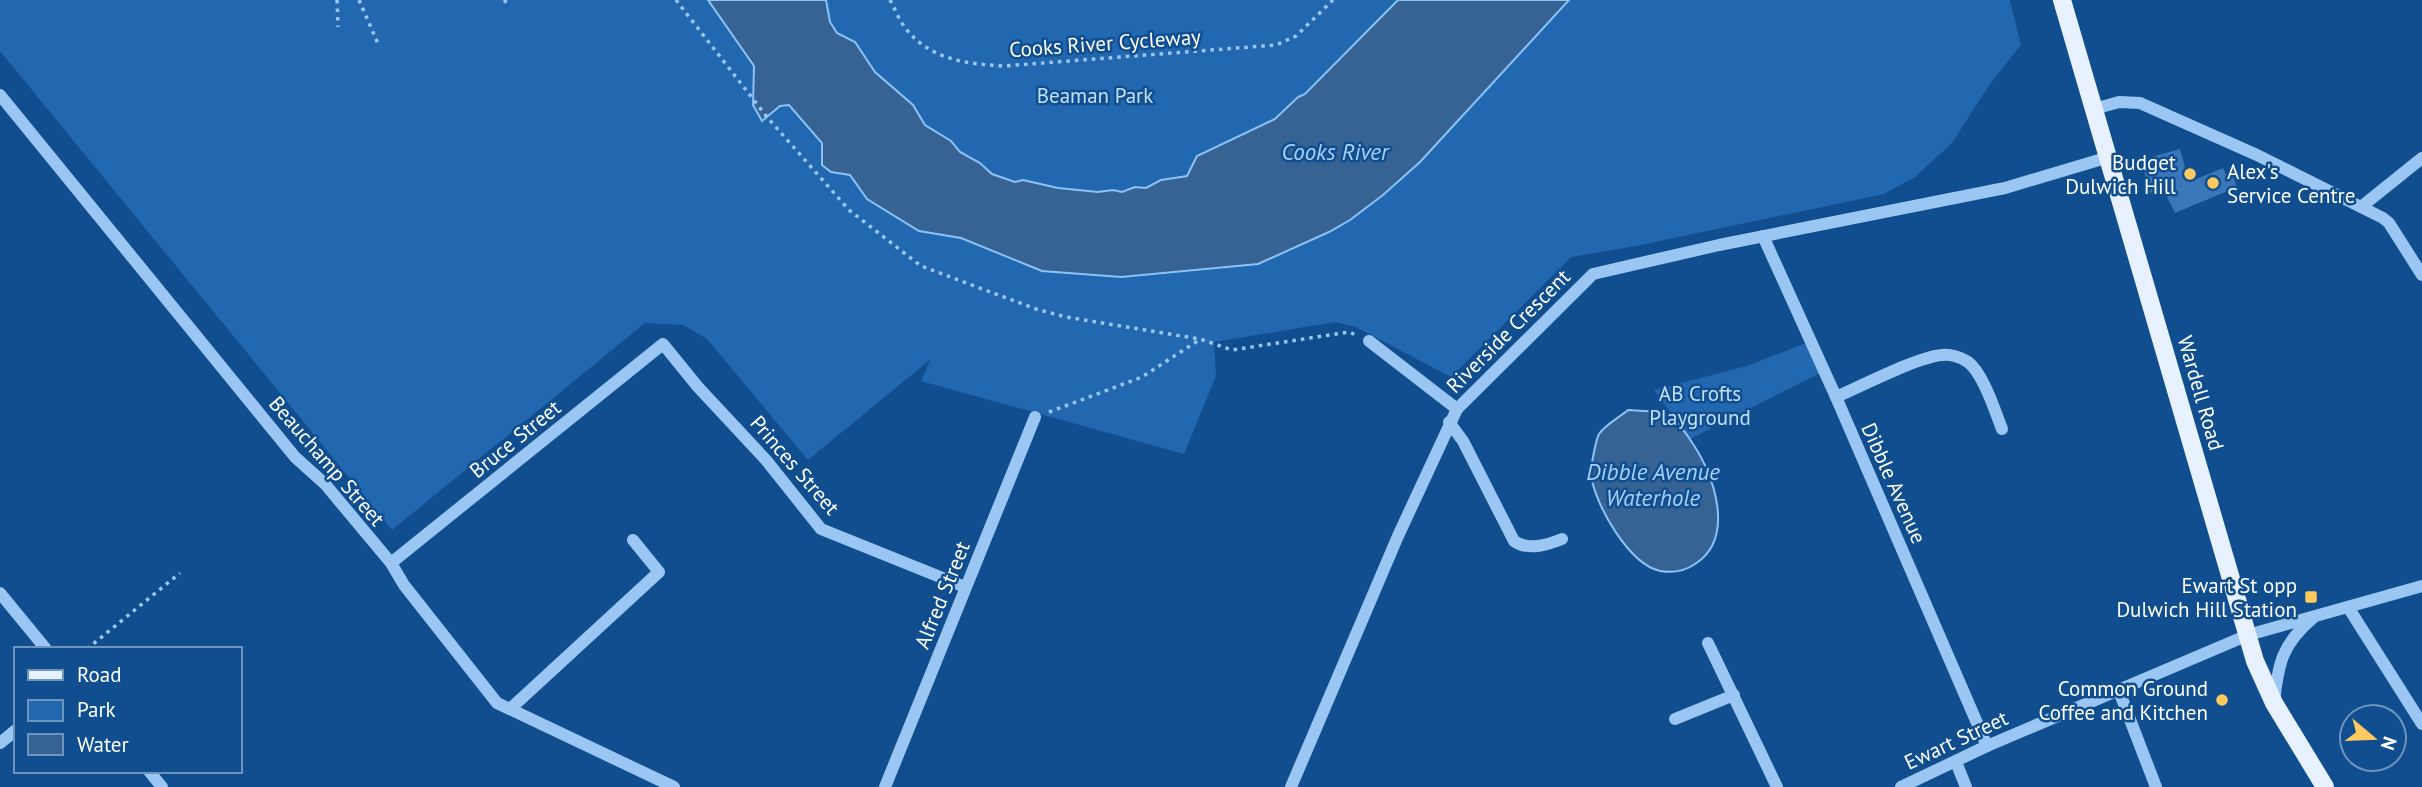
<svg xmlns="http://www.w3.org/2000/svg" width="2422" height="787" font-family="'PT Sans',sans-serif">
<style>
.green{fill:#2268b0}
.water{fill:#366394;stroke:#8cc2f6;stroke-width:2}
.building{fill:#3977b9}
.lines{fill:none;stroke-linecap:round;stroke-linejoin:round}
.path{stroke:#9bc6f3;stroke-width:3.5;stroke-dasharray:3.5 5;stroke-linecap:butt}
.minor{stroke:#9bc6f3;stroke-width:12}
.major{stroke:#e7f1ff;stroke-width:18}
.poi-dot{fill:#ffc95d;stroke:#104e90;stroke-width:2.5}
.labels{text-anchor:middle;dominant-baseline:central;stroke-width:5;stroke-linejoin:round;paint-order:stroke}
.street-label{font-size:21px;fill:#fff;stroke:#104e90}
.park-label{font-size:21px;fill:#c2e0fd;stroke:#104e90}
.poi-label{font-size:21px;fill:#fff;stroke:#104e90;text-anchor:end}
.water-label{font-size:23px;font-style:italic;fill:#a7d0fa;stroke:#104e90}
</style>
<rect width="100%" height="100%" fill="#104e90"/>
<g class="green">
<path d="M0 0H708L754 66 753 80 763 120 780 106 789 105 822 143V165L831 172 850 175 867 199 919 231 961 238 1042 271 1121 277 1258 264 1420 162 1569 0H2010L2021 45 1990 84 1952 143 1915 177 1884 194 1636 246 1571 257 1451 377 1356 327 1335 322 1214 342 1216 376 1184 454 921 381 931 359 808 460 707 339 683 325 645 323 392 530 0 51Z"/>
<path d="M826 0H1398L1305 94 1298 97 1275 119 1198 156 1187 176 1161 180 1146 188 1135 187 1122 192 1113 190 1098 192 1058 188 1023 180 1015 182 992 174 980 163 960 152 951 141 925 125 913 105 875 72 855 42 837 33 830 22Z"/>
<path d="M1811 341 1824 371 1690 439 1654 390 1747 366Z"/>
</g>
<g class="water">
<path d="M708 0H826L830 22 837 33 855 42 875 72 913 105 925 125 951 141 960 152 980 163 992 174 1015 182 1023 180 1058 188 1098 192 1113 190 1122 192 1135 187 1146 188 1161 180 1187 176 1197 156 1275 119 1298 97 1305 94 1398 0H1569L1420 162 1383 195 1350 220 1329 232 1258 264 1121 277 1042 271 961 238 919 231 867 199 850 175 831 172 822 165V143L789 105 780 106 762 121 753 105 754 66Z"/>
<path d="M1628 410C1666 412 1672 411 1693 444 1714 475 1736 538 1695 564 1685 571 1672 573 1660 571 1629 564 1595 505 1591 475 1590 470 1596 439 1599 434 1605 425 1620 417 1628 410Z"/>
</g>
<path class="building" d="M2180 149 2189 182 2223 168 2227 177 2232 175 2237 187 2175 213 2163 189 2150 193 2141 160Z"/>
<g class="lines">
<g class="path">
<path d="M337 0 338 27"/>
<path d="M359 0 379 46"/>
<path d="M504 0 507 3"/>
<path d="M676 0 767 117 849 210 921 266 1036 309 1066 317 1200 339 1232 350 1349 332 1356 335"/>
<path d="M890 0C895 9 899 20 906 29 931 60 967 64 1004 66L1276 45 1296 36 1333 0"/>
<path d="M1049 412 1142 377 1199 340"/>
<path d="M87 649 180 573"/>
</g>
<g class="minor">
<path d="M0 95 295 457 325 484 391 563 404 585 497 703 674 787"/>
<path d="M2094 109 2119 102 2140 103 2257 155 2383 218 2389 223 2422 275"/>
<path d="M2361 207 2422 158"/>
<path d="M1763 236 1836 397 1987 746"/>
<path d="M1369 341 1457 409"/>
<path d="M1836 397C1862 386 1917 357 1942 355 1950 354 1961 357 1968 362 1983 373 1995 411 2002 429"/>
<path d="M1449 422 1463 441 1514 541C1528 551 1547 545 1562 539"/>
<path d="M391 563 663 344 698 387 766 460 821 529 965 587"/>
<path d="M0 593 46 649"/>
<path d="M2348 607 2422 724"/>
<path d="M1708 643 1777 787"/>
<path d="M2119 691 2156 787"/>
<path d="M2274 702C2278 664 2282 644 2313 618"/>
<path d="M510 709 659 572 633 540"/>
<path d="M1675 719 1734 695"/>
<path d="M0 743 16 730"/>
<path d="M1956 762 1966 787"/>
<path d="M149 771 162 787"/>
<path d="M885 787 1035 417"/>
<path d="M1291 787 1398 536 1457 409 1593 274 1719 245 2005 188 2109 157"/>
<path d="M1901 787 1987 746 2248 635 2422 586"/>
</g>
<path class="major" d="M2062 0 2255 661 2274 703 2325 787"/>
</g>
<g class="poi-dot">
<circle cx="2190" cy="174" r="7"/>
<circle cx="2213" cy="183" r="7"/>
<rect x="2304" y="590" width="14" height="14" rx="3.5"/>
<circle cx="2222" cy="700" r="7"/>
</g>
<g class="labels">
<g class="street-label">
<text transform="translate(1105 43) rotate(-4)">Cooks River Cycleway</text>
<text transform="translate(1508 331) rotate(-45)">Riverside Crescent</text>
<text transform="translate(2201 393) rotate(74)">Wardell Road</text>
<text transform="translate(515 439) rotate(-39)">Bruce Street</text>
<text transform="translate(327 461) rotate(49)">Beauchamp Street</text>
<text transform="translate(795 465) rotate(49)">Princes Street</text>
<text transform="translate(1894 483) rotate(66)">Dibble Avenue</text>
<text transform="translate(942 595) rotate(-68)">Alfred Street</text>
<text transform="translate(1956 740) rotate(-25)">Ewart Street</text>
</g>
<g class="park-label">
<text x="1095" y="95">Beaman Park</text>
<text x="1700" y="393">AB Crofts<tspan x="1700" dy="24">Playground</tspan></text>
</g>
<g class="poi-label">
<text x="2176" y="162">Budget<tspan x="2176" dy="24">Dulwich Hill</tspan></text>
<text x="2227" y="171" text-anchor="start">Alex's<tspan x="2227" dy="24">Service Centre</tspan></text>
<text x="2297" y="585">Ewart St opp<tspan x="2297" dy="24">Dulwich Hill Station</tspan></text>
<text x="2208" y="688">Common Ground<tspan x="2208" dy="24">Coffee and Kitchen</tspan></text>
</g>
<g class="water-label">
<text x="1335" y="151">Cooks River</text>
<text x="1653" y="471">Dibble Avenue<tspan x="1653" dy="26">Waterhole</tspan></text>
</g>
</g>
<rect x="14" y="647" width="228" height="126" fill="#104e90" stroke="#7095bc" stroke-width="2"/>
<rect x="28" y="670" width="35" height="10" fill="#e7f1ff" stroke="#7095bc" stroke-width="2"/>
<text x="77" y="682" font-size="21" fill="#ffffff">Road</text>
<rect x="28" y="700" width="35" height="21" fill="#2268b0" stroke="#7095bc" stroke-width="2"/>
<text x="77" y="717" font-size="21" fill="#ffffff">Park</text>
<rect x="28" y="734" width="35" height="21" fill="#366394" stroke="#7095bc" stroke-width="2"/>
<text x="77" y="752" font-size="21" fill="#ffffff">Water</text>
<g transform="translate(2373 738) rotate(109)"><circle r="33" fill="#104e90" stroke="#7095bc" stroke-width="2"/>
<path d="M0-5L12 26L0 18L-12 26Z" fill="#ffc95d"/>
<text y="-10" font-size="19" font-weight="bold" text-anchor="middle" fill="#ffffff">N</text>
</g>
</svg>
